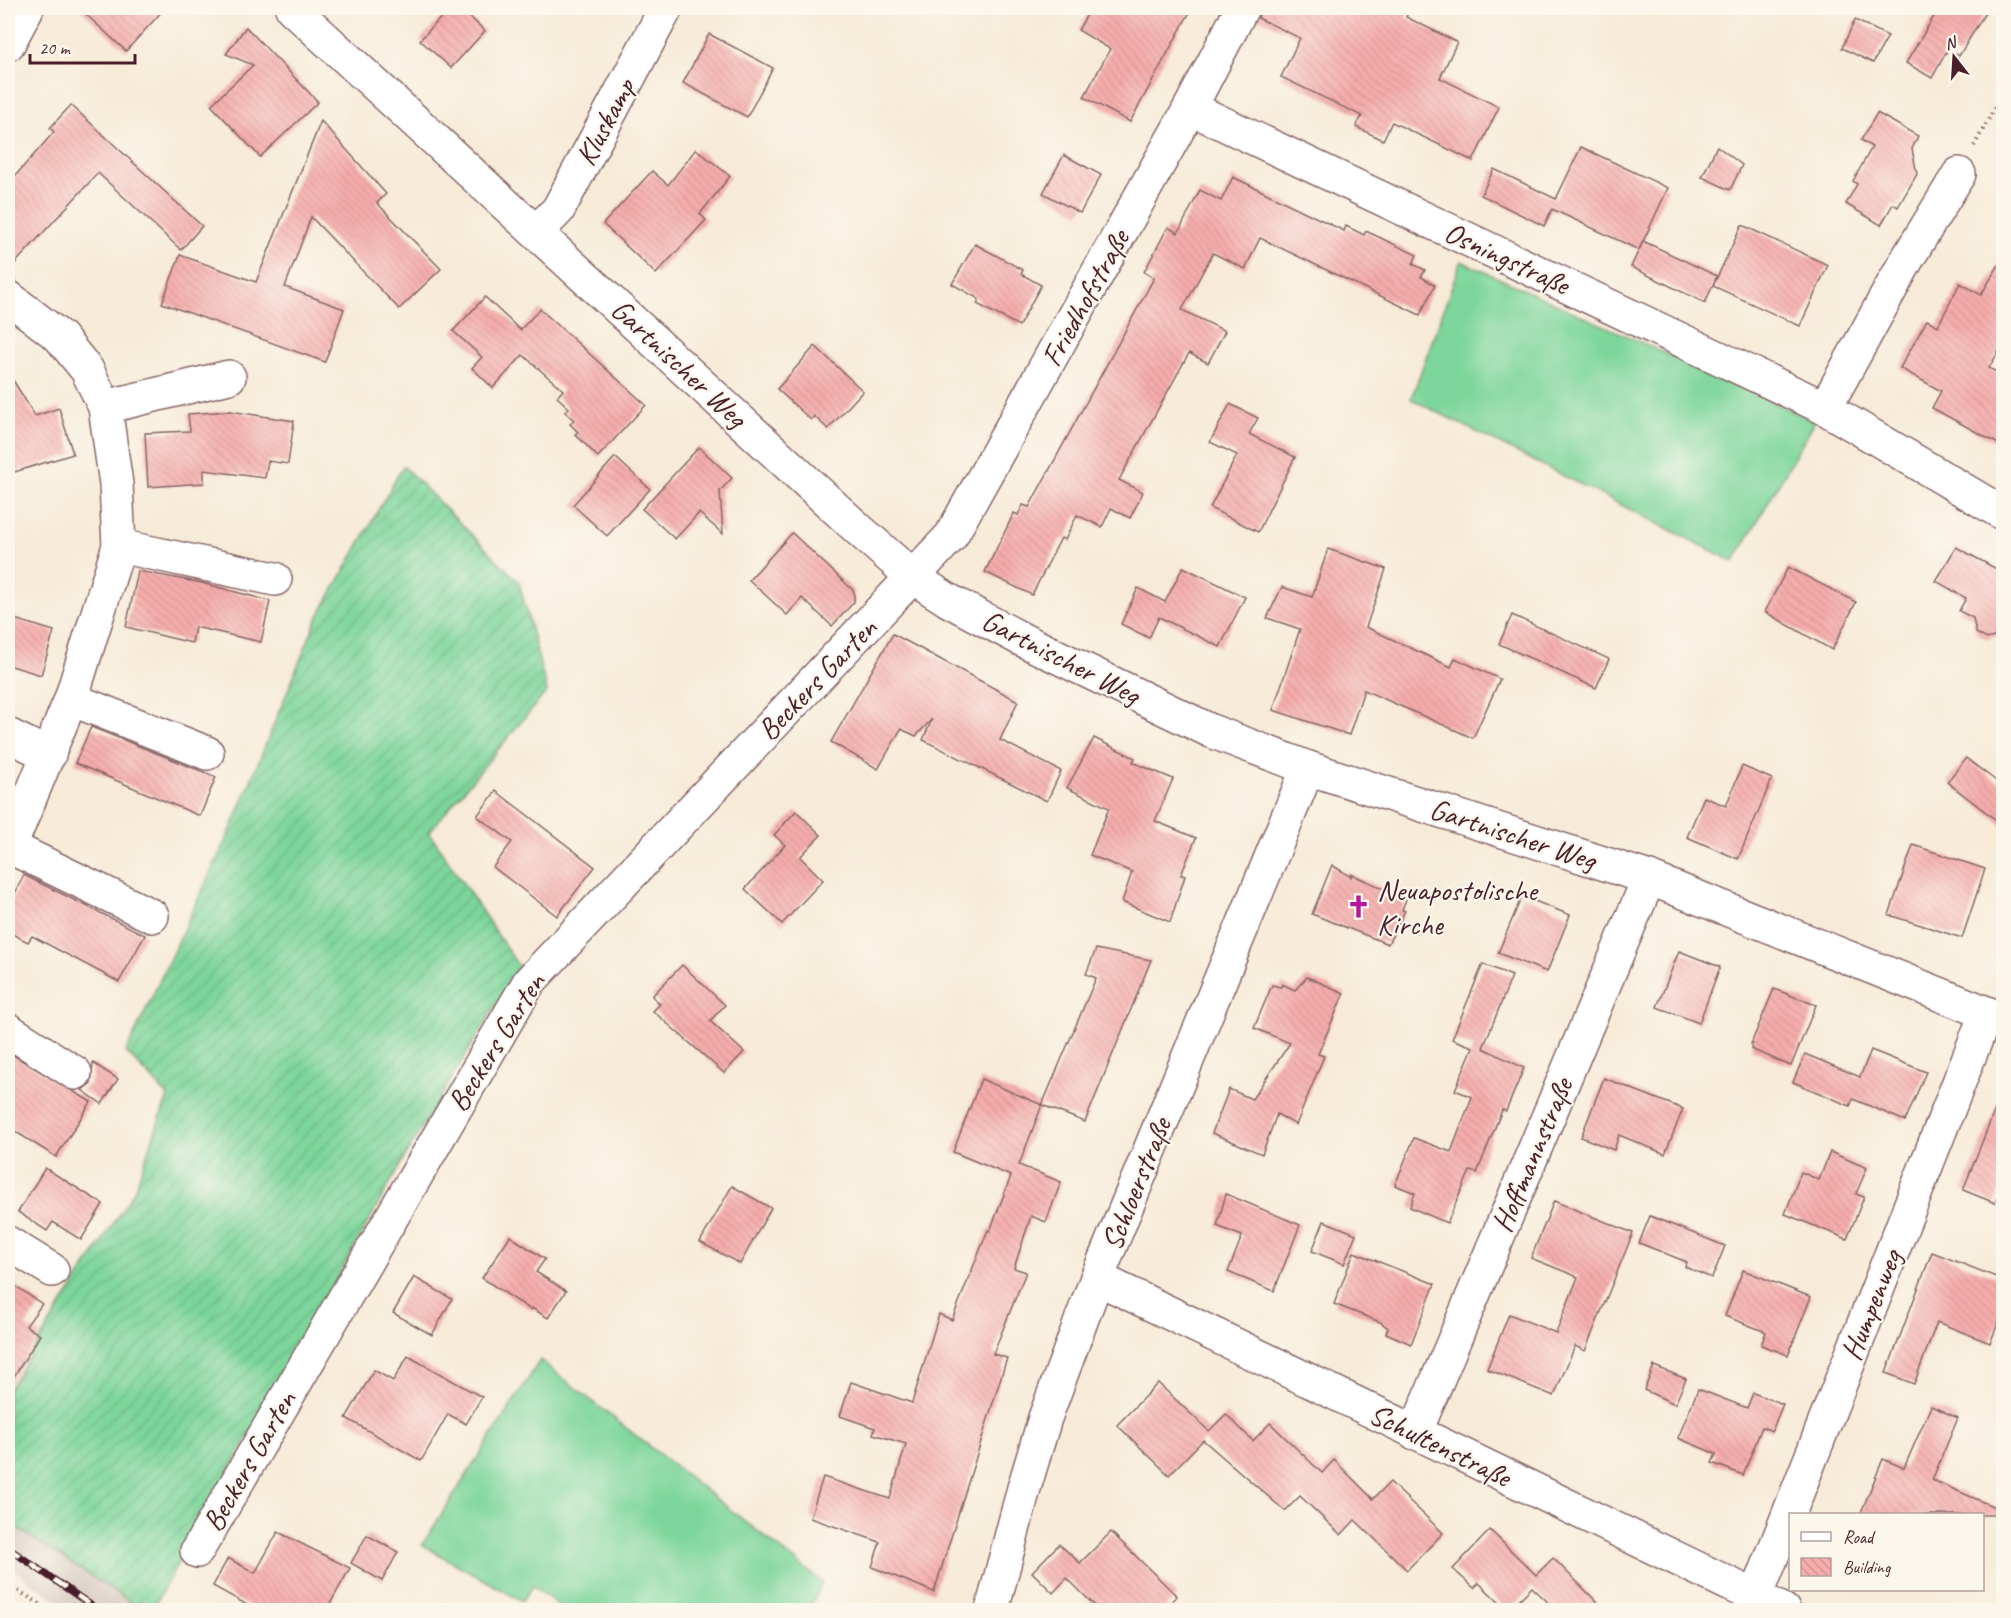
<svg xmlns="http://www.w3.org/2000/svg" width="2011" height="1618" font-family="Caveat,sans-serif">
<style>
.industrial{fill:#cfc0ba}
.grass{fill:#7cd59a;stroke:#637a62;stroke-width:1.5}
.garden{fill:url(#garden-furrows);stroke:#637a62;stroke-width:1.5}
.building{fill:url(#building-back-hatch)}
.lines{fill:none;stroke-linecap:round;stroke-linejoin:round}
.minor-casing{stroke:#876668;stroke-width:36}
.path{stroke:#876668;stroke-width:4;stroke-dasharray:1.5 4.5;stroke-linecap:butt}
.minor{stroke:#fff;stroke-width:33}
.rail-casing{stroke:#4a1f2b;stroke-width:7}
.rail{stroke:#fbf7ec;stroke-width:4.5;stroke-dasharray:14;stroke-linecap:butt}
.labels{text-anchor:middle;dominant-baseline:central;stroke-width:4.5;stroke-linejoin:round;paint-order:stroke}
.street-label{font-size:30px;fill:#4a1f2b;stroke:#fbf7ec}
.poi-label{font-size:30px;fill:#4a1f2b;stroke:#fbf7ec;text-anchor:start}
</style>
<defs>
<pattern id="garden-furrows" width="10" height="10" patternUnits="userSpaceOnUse" patternTransform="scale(1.5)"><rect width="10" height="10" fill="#7cd59a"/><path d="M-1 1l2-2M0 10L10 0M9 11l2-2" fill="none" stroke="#6db685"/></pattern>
<pattern id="building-back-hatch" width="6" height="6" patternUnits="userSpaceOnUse" patternTransform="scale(1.5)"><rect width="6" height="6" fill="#f5adac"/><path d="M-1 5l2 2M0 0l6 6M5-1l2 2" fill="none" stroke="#d49494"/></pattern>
</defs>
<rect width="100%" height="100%" fill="#fbf7ec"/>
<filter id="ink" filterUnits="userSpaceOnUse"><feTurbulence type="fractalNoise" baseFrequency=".0167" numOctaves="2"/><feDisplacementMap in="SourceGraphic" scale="12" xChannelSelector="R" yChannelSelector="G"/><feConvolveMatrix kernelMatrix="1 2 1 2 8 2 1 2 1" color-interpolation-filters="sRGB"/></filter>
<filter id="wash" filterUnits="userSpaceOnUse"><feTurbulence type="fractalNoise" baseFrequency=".008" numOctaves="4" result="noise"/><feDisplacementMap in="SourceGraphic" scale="24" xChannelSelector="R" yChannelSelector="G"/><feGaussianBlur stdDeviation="1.35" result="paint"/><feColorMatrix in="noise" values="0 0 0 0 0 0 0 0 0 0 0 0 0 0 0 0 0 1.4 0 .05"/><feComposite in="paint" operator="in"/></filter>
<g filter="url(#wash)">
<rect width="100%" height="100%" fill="#f7ebd8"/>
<path class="industrial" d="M8 1522 143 1610H71L8 1566Z"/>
<g class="grass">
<path d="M1461 261 1815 421 1734 562 1411 399Z"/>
<path d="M540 1360 822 1582 809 1610H565L533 1586 522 1601 422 1545Z"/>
</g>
<path class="garden" d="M403 466 519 582 547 691 429 832 519 967 408 1151 152 1610H143L8 1522V1390L134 1191 168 1096 126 1052 232 827 316 621Z"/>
<g id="blocks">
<g class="building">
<path d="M79 8H165L126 51Z"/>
<path d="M450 8H460L485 31 451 68 420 40Z"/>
<path d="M1091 8H1192L1130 122 1084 97 1110 49 1078 30Z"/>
<path d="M1261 8H1411L1406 17 1457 42 1440 78 1499 107 1473 161 1392 122 1383 140 1356 127 1362 116 1281 77 1300 38 1258 18Z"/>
<path d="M1939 8H1988L1959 56 1948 49 1932 78 1906 63Z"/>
<path d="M1855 20 1888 36 1873 63 1842 48Z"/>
<path d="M246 27 318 102 260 157 211 105 253 65 226 54Z"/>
<path d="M709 34 773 68 747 117 683 83Z"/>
<path d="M71 105 202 226 181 250 98 173 8 271V184L54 132 50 128Z"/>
<path d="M1877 113 1918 136 1912 149 1917 174 1898 207 1893 204 1881 225 1846 204 1857 184 1853 181 1872 147 1861 140Z"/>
<path d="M321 121 386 194 377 203 441 269 399 309 311 217 285 287 344 309 325 362 162 303 180 255 256 282Z"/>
<path d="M1717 146 1742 165 1730 190 1702 177Z"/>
<path d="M1581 147 1668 188 1639 250 1552 209 1544 226 1481 195 1494 169 1556 199Z"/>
<path d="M696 149 730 176 700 214 706 220 656 274 603 224 652 171 668 185Z"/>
<path d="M1064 155 1101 175 1080 213 1043 193Z"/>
<path d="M1233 177 1344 231 1346 226 1364 235 1366 231 1417 255 1413 264 1425 270 1421 277 1435 285 1420 315 1260 238 1245 269 1213 253 1182 310 1225 331 1208 363 1189 353 1119 480 1143 492 1130 518 1111 508 1102 527 1077 515 1065 540 1061 538 1032 595 985 572 1014 513 1018 515 1023 505 1029 507 1154 278 1144 272 1168 227 1178 233 1200 190 1221 201Z"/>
<path d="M1742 225 1828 265 1800 326 1713 286Z"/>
<path d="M1643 241 1717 276 1705 303 1631 267Z"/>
<path d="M975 244 1023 270 1021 274 1041 285 1019 326 977 304 979 299 952 284Z"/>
<path d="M2004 256V342L1989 368 2004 376V447L1932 408 1941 391 1900 368 1927 320 1938 326 1960 283 1981 295Z"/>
<path d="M485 297 520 330 540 309 646 405 598 457 575 434 578 432 570 424 574 420 565 412 569 408 557 397 563 390 523 355 493 388 472 368 482 357 453 331Z"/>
<path d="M815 346 863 391 828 429 814 416 811 420 777 389Z"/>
<path d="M8 372 35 416 59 408 73 454 8 474Z"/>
<path d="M1230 404 1258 418 1249 434 1295 457 1258 532 1210 508 1237 455 1210 442Z"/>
<path d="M230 411 294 421 288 464 268 461 265 478 204 470V483L148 487 145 433 190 431 188 414Z"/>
<path d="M699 447 732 478 720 491 723 534 699 513 675 539 642 509Z"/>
<path d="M615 457 650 489 607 536 573 505Z"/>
<path d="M792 533 854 591V602L832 626 802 598 787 615 749 580Z"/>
<path d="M1956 547 2004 573V634L1987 639 1976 633 1973 618 1959 611 1966 598 1936 581Z"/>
<path d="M1328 549 1386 569 1366 627 1451 667 1455 658 1500 679 1473 738 1364 690 1349 735 1273 710 1300 629 1267 618 1282 587 1312 597Z"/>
<path d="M1183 567 1245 597 1220 647 1159 617 1149 638 1121 624 1138 588 1165 602Z"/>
<path d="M1788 567 1856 602 1832 650 1765 612Z"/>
<path d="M138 571 202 583 270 601 261 642 195 627 192 643 126 627Z"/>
<path d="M1512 615 1609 659 1596 688 1499 644Z"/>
<path d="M8 617 54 631 41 675 8 665Z"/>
<path d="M893 634 1018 701 1000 740 1061 771 1047 801 923 740 932 719 916 736 901 729 878 769 831 742Z"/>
<path d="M91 727 216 777 200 816 75 763Z"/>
<path d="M1094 738 1135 758 1133 762 1173 779 1155 821 1196 838 1181 875 1185 876 1170 922 1122 902 1132 872 1090 855 1109 808 1067 788Z"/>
<path d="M1966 758 2004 787V826L1947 782Z"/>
<path d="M1742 766 1772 779 1738 859 1687 837 1704 797 1726 806Z"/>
<path d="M496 791 595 867 557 916 493 867 512 842 477 816Z"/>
<path d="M796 811 821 835 800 857 823 880 782 924 745 889 785 845 774 835Z"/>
<path d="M1913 845 1985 869 1962 938 1889 915Z"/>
<path d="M1332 865 1351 877V874L1406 899 1402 910 1405 911 1388 944 1312 914Z"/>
<path d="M24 875 145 935 119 982 32 936 28 942 8 932V907Z"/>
<path d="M1522 896 1570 915 1547 972 1498 953Z"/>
<path d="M1096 949 1151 960 1085 1122 1042 1105 1096 978 1086 974Z"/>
<path d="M1679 951 1720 967 1699 1023 1657 1007Z"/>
<path d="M1483 964 1512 976 1483 1048 1524 1068 1506 1111 1502 1110 1477 1173 1470 1171 1447 1223 1410 1207 1415 1193 1395 1185 1414 1138 1451 1152 1472 1097 1455 1090 1473 1047 1452 1039Z"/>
<path d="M682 965 725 1005 710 1021 744 1052 724 1073 653 1011 660 1004 652 996Z"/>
<path d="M1307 977 1344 993 1318 1054 1324 1056 1296 1125 1277 1114 1262 1154 1212 1133 1229 1089 1252 1099 1290 1043 1254 1028 1272 985 1281 987 1282 984 1295 990Z"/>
<path d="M1774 989 1816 1005 1791 1066 1751 1049 1753 1044H1751Z"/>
<path d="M1871 1050 1926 1072 1905 1121 1853 1099 1850 1106 1793 1082 1805 1054 1860 1077Z"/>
<path d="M8 1052 91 1102 56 1157 8 1127Z"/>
<path d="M93 1063 118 1079 102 1104 82 1090 91 1083Z"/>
<path d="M1604 1078 1683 1109 1665 1154 1619 1135 1614 1150 1581 1137Z"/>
<path d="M981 1079 1042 1105 1019 1165 1061 1182 1046 1222 1031 1216 1014 1268 1026 1272 993 1354 1007 1358 934 1592 872 1567 880 1542 810 1518 823 1477 890 1499 906 1444 873 1434 875 1428 840 1416 851 1382 912 1403 939 1314 952 1320 988 1230 990 1231 1011 1176 953 1152Z"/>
<path d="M2002 1092 2003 1183 1995 1203 1963 1190Z"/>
<path d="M1830 1152 1867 1168 1856 1194 1864 1197 1847 1239 1785 1214 1801 1172 1819 1180Z"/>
<path d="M45 1168 103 1204 81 1240 53 1222 47 1231 18 1212Z"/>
<path d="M732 1186 771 1208 740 1264 700 1242Z"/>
<path d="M1226 1194 1300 1225 1274 1291 1228 1272 1242 1236 1217 1226Z"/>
<path d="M1554 1201 1633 1233 1585 1351 1575 1346 1554 1396 1487 1369 1509 1314 1556 1333 1578 1277 1531 1258Z"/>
<path d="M1650 1216 1725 1246 1712 1278 1685 1267 1687 1262 1639 1243Z"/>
<path d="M1324 1221 1356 1234 1344 1264 1312 1251Z"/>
<path d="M510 1236 545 1259 536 1272 566 1291 548 1318 532 1308 531 1310 482 1278Z"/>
<path d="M1354 1252 1435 1284 1411 1344 1386 1333 1388 1328 1380 1322 1334 1304Z"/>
<path d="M1932 1252 2004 1280V1309L1990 1343 1937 1322 1914 1384 1886 1373Z"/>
<path d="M1743 1270 1811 1297 1788 1355 1761 1345 1766 1332 1725 1316Z"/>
<path d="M414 1277 452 1299 432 1335 393 1313Z"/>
<path d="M8 1281 42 1304 26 1326 40 1335 8 1386Z"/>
<path d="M408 1356 482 1397 466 1424 448 1414 421 1461 346 1418 374 1370 393 1381Z"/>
<path d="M1654 1366 1686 1379 1675 1404 1644 1390Z"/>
<path d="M1158 1383 1209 1431 1226 1414 1253 1441 1270 1423 1322 1473 1334 1460 1373 1499 1390 1482 1443 1533 1407 1570 1355 1520 1341 1535 1300 1496 1285 1511 1203 1440 1169 1475 1117 1425Z"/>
<path d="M1698 1389 1747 1408 1753 1393 1783 1404 1772 1431 1762 1427 1743 1475 1712 1463 1716 1454 1678 1438Z"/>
<path d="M1931 1406 1958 1418 1932 1480 2004 1511V1515H1860L1883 1459 1904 1468Z"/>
<path d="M1490 1530 1536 1575 1553 1558 1606 1611H1557L1532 1587 1508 1611 1479 1583 1474 1588 1453 1569Z"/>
<path d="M278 1532 350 1568 326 1611H258L213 1586 228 1558 255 1573Z"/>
<path d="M1111 1532 1177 1596 1162 1611H1100L1067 1578 1053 1593 1032 1572 1059 1544 1080 1563Z"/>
<path d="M367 1535 398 1552 382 1581 351 1563Z"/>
</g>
</g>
</g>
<g filter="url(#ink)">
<use href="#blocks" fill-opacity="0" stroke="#876668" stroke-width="1.5"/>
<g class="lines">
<defs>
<g id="minor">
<path d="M292 8 857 528 914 578 948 600 1023 640 1211 731 1308 768 1649 878 2004 1020"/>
<path d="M8 44 27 8"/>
<path d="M1190 108 1825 408 2004 514"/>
<path d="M537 231 558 210 666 8"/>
<path d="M8 297 60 337 87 370 105 407 116 484 119 546 71 699 8 851"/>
<path d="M105 407 229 377"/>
<path d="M1825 408 1906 261 1959 174"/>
<path d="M119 546 275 579"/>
<path d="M71 699 207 753"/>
<path d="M8 735 49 755"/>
<path d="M10 847 152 916"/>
<path d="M8 1030 75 1073"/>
<path d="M8 1243 52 1270"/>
<path d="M1097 1278 1783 1610"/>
<path d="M1415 1433 1649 878"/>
<path d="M197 1551 529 982 951 536 1190 108 1242 8"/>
<path d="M1756 1597 1986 1014"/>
<path d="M992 1610 1024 1488 1045 1418 1097 1278 1308 768"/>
</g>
</defs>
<use href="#minor" class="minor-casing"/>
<g class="path">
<path d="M1974 146 2004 91"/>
<path d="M8 1584 49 1610"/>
</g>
<use href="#minor" class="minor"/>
<defs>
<path id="rail" d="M8 1548 98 1610"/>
</defs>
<use href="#rail" class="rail-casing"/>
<use href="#rail" class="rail"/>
</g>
</g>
<defs>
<symbol id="church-bare" viewBox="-9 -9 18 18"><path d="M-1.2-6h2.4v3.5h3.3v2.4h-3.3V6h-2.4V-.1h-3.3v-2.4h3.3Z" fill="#b5179e" stroke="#fbf7ec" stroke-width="2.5" paint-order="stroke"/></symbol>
</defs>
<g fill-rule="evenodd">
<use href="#church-bare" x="1342" y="890" width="33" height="33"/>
</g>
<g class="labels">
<g class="street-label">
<text transform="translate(605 122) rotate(-62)">Kluskamp</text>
<text transform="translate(1507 258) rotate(25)">Osningstraße</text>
<text transform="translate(1085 298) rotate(-61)">Friedhofstraße</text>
<text transform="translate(679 363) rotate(43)">Gartnischer Weg</text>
<text transform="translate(1061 657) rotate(27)">Gartnischer Weg</text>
<text transform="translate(817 679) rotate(-46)">Beckers Garten</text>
<text transform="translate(1513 834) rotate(18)">Gartnischer Weg</text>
<text transform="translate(496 1042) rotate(-58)">Beckers Garten</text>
<text transform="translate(1532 1155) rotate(-67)">Hoffmannstraße</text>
<text transform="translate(1136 1184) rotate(-68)">Schloerstraße</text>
<text transform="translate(1871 1305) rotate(-68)">Humpenweg</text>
<text transform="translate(1440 1445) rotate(26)">Schultenstraße</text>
<text transform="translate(249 1461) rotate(-60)">Beckers Garten</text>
</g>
<g class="poi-label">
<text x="1377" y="890">Neuapostolische<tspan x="1377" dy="34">Kirche</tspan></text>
</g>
</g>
<rect width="2011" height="1618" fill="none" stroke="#fbf7ec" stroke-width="30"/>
<rect x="1789" y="1513" width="195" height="78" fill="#fbf7ec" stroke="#b4a19f" stroke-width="1.5"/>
<rect x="1801" y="1532" width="30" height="9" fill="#ffffff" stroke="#b4a19f" stroke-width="1.5"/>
<text x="1843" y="1543" font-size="18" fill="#4a1f2b">Road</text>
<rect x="1801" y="1558" width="30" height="18" fill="url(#building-back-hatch)" stroke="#b4a19f" stroke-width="1.5"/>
<text x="1843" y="1573" font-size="18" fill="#4a1f2b">Building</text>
<g transform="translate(1954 57) rotate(343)" stroke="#fbf7ec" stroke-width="4.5" paint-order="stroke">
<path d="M0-4.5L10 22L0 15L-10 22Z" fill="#4a1f2b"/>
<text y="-9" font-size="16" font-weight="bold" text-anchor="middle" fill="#4a1f2b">N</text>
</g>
<path d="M30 54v9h105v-9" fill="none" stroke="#4a1f2b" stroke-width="3"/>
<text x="39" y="54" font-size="18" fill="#4a1f2b" stroke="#fbf7ec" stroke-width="4.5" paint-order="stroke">20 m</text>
</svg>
